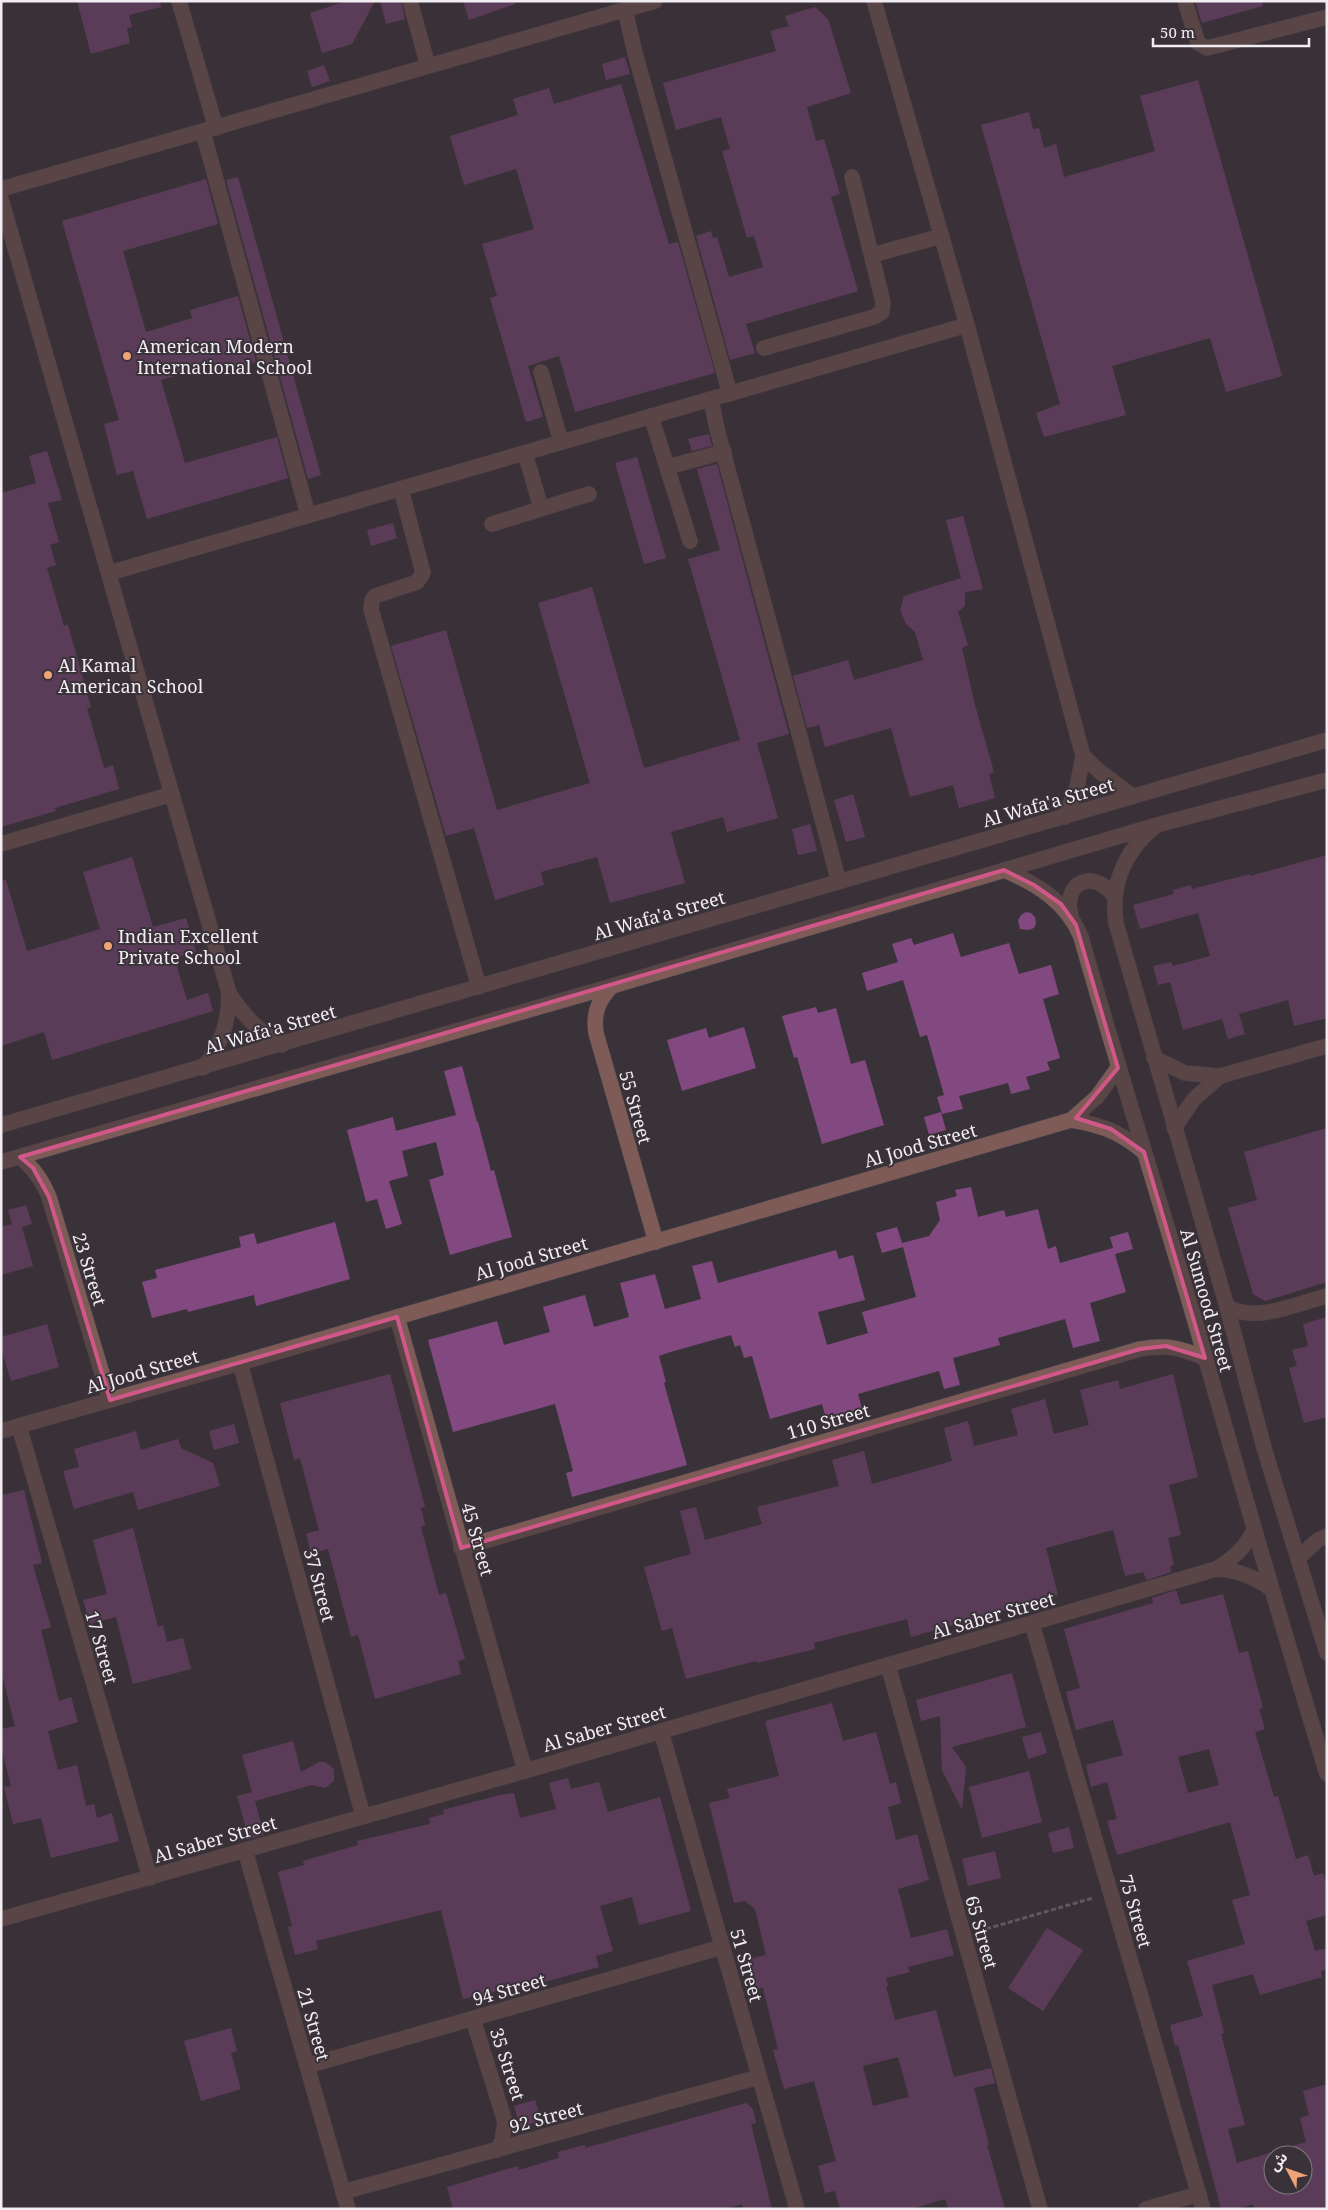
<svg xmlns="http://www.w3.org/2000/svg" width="1328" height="2210" font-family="'Noto Serif','Noto Sans Arabic',serif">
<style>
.building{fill:#824980;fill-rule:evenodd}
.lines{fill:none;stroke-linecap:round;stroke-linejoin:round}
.minor-casing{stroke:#575057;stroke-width:16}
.path{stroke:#8f888e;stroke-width:3;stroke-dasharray:5 2.5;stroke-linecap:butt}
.minor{stroke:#7f5b57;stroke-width:15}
.marked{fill:none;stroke:#d05888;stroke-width:4;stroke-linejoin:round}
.poi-dot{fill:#efa377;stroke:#3a3239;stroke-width:2}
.labels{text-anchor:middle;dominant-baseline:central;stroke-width:4;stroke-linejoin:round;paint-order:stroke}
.poi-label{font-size:18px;fill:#f2edf2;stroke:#3a3239;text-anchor:start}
.street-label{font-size:18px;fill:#f2edf2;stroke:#3a3239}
</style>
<rect width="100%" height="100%" fill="#3a3239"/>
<g class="building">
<path d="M77 1H160L161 7 129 15 132 27 127 28 130 43 91 54Z"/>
<path d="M347 1H375L352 44 322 53 310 13Z"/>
<path d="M380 1H401L405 19 386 24Z"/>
<path d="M463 1H515V4L469 20Z"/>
<path d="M1195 1H1262L1263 6 1202 23Z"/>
<path d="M815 7 828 19 851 93 807 107 816 141 824 139 840 194 831 197 858 291 746 324 755 353 730 360 696 236 711 231 713 238 717 237 729 277 763 267 754 236 747 238 722 151 730 149 721 117 676 130 663 83 776 51 770 31 789 26 785 16Z"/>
<path d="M625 57 630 74 606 80 602 64Z"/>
<path d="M324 65 330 81 312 87 307 71Z"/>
<path d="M1198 80 1282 376 1226 392 1210 338 1112 366 1126 415 1044 437 1036 413 1060 404 981 125 1029 112 1033 129 1039 128 1044 148 1056 144 1064 177 1155 151 1140 96Z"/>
<path d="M621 84 669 244 678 242 715 373 575 412 559 356 528 366 543 417 526 422 490 298 497 296 482 244 534 229 516 169 464 185 450 136 518 115 513 99 549 88 554 104Z"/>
<path d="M238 177 321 475 308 479 226 180Z"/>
<path d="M206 179 218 224 123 251 146 332 192 318 190 310 238 296 256 362 215 374 213 365 161 380 185 463 277 437 288 478 147 519 133 471 117 475 104 424 119 420 62 221Z"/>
<path d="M709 434 712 446 692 451 688 439Z"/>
<path d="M47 451 62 500 48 503 59 542 50 545 56 565 47 568 64 626 68 625 91 707 87 708 104 768 113 765 119 789 55 808 56 811 1 827V493L36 483 29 456Z"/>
<path d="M637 457 666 558 644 564 615 463Z"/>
<path d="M717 464 789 734 757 743 778 818 727 832 723 817 671 832 685 883 610 903 597 857 541 872 544 885 495 900 474 828 446 836 391 646 446 630 497 810 590 783 538 603 592 587 644 768 740 740 688 559 720 550 697 469Z"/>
<path d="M963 516 983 589 965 592V606L958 612 968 645 962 648 975 705 994 772 989 774 995 798 959 808 953 785 910 797 891 728 825 747 819 725 807 728 793 676 848 660 854 680 923 660 915 632 906 624 900 610 904 596 961 578 946 520Z"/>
<path d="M393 523 397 538 371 546 367 530Z"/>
<path d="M853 794 865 837 846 842 834 800Z"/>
<path d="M810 824 817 851 798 855 792 829Z"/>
<path d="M1327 855V1018L1294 1026 1288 1000 1239 1014 1245 1034 1228 1039 1222 1019 1183 1030 1170 982 1158 985 1153 966 1171 962 1173 966 1210 956 1198 913 1140 929 1133 905 1174 894 1173 890 1191 885 1192 889 1250 874V876Z"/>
<path d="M132 857 153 927 186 918 196 952 175 958 179 974 187 1000 208 993 213 1011 52 1060 44 1032 1 1046V881L6 880 27 951 100 929 83 872Z"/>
<path d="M1026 912 1031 913 1035 917 1036 923 1034 928 1029 930 1020 929 1018 920 1021 915Z"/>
<path d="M953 933 961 957 1009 943 1019 974 1051 965 1059 994 1043 999 1060 1058 1047 1062 1050 1070 1026 1077 1030 1089 1011 1094 1008 1083 959 1096 963 1109 942 1114 937 1097 944 1095 927 1035 920 1037 903 980 867 991 862 973 898 962 892 944 911 938 914 945Z"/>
<path d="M816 1007 818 1013 836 1008 851 1064 865 1060 884 1125 822 1144 797 1057 794 1058 782 1016Z"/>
<path d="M744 1027 756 1068 682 1091 667 1040 706 1028 709 1038Z"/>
<path d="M462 1066 477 1122H478L491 1171 494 1170 512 1237 450 1255 429 1180 444 1175 436 1142 402 1151 408 1176 389 1181 402 1224 386 1229 377 1199 366 1202 347 1130 393 1117 396 1131 456 1115 444 1071Z"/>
<path d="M941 1112 946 1130 929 1135 924 1117Z"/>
<path d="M1327 1128V1282L1265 1301 1253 1294 1228 1208 1257 1200 1244 1152Z"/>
<path d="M971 1187 978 1217 1004 1210 1006 1217 1038 1209 1048 1249 1056 1246 1060 1263 1113 1248 1110 1237 1128 1232 1133 1249 1115 1254 1126 1292 1090 1303 1100 1341 1073 1348 1065 1319 998 1338 1000 1345 953 1358 960 1385 944 1389 939 1371 858 1394 863 1412 827 1422 822 1404 770 1419 752 1356 744 1358 740 1345 735 1347 731 1335 667 1353 659 1356 666 1382 664 1383 687 1465 572 1497 566 1473 573 1471 555 1404 453 1432 428 1340 497 1321 504 1345 550 1332 543 1307 585 1295 594 1327 629 1317 620 1283 655 1274 665 1309 701 1299 692 1266 712 1261 718 1283 836 1250 839 1259 853 1255 865 1300 818 1312 827 1345 868 1333 862 1312 916 1297 903 1247 882 1253 876 1233 897 1227 902 1243 929 1236 940 1220 936 1202 957 1196 955 1190Z"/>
<path d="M26 1205 32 1224 22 1227 33 1266 1 1275V1227L12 1224 8 1210Z"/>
<path d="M335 1222 350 1279 256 1306 254 1295 188 1312 187 1309 152 1318 142 1282 157 1278 155 1270 241 1247 239 1237 254 1233 257 1244Z"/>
<path d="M1327 1317V1417L1304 1423 1289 1368 1297 1366 1292 1350 1308 1346 1303 1324Z"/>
<path d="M47 1324 59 1367 11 1381 1 1348V1337Z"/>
<path d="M390 1374 425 1507 421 1508 425 1525 421 1527 439 1595 446 1593 465 1659 458 1661 461 1674 375 1699 358 1635 351 1637 328 1549 311 1554 306 1534 319 1530 300 1458 294 1460 280 1403Z"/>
<path d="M1173 1374 1198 1477 1169 1485 1181 1535 1168 1538 1174 1565 1170 1566 1171 1572 1147 1580 1143 1572 1125 1576 1113 1530 1046 1548 1058 1595 911 1637 907 1619 814 1643 815 1649 757 1663 756 1661 686 1679 672 1628 662 1631 644 1567 691 1554 680 1511 696 1507 705 1540 762 1524 757 1507 839 1486 832 1460 864 1451 872 1484 952 1461 944 1428 968 1421 974 1446 1018 1435 1011 1409 1045 1399 1054 1434 1089 1425 1080 1390 1118 1380 1120 1389Z"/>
<path d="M234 1424 239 1443 214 1450 209 1431Z"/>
<path d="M136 1431 141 1450 178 1439 181 1448 213 1463 220 1486 138 1510 133 1492 74 1509 63 1471 79 1467 74 1449Z"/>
<path d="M24 1490 42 1563 33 1565 51 1627 41 1630 59 1701 71 1697 78 1722 48 1731 58 1770 77 1765 86 1806 94 1804 97 1818 112 1813 119 1841 51 1858 41 1818 13 1824 4 1787 11 1786 1 1746V1729L15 1726 1 1671V1495Z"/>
<path d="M133 1528 158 1627 163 1625 167 1642 183 1638 191 1669 133 1684 116 1617 90 1624 83 1600 107 1594 93 1540Z"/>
<path d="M1176 1590 1181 1605 1223 1594 1239 1653 1248 1651 1263 1708 1259 1709 1265 1729 1255 1732 1274 1797 1278 1796 1296 1859 1308 1855 1314 1876 1323 1873 1327 1886V1915L1306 1921 1315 1951 1327 1948V1969L1321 1971 1322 1977 1260 1995 1253 1974 1212 1985 1224 2033 1221 2034 1245 2125 1228 2129 1237 2163 1306 2142 1300 2118 1309 2115 1303 2091 1327 2084V2209H1254L1253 2204 1237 2209H1221L1178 2045 1175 2046 1170 2025 1203 2016 1187 1961 1245 1944 1232 1900 1250 1895 1230 1822 1117 1855 1107 1821 1117 1819 1107 1782 1091 1787 1086 1765 1123 1755 1113 1720 1076 1730 1066 1692 1080 1688 1064 1629 1153 1603 1152 1598ZM1209 1749 1219 1785 1188 1793 1178 1757ZM1273 2155H1303V2185H1273Z"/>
<path d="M1012 1673 1026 1727 952 1747 966 1767 962 1810 942 1770 940 1716 921 1721 916 1700Z"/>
<path d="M832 1703 843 1741 876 1732 890 1784 896 1782 901 1803 888 1807 896 1840 917 1834 929 1880 898 1889 911 1938 947 1929 954 1955 908 1967 910 1972 886 1978 888 1986 886 1987 895 2020 936 2010 954 2077 991 2068 995 2083 974 2088 989 2145H987L1005 2209H948L945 2199 912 2209H840L835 2191 825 2193 818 2166 836 2161 814 2081 784 2089 773 2050 778 2049 763 1988 757 1989 750 1959 766 1955 755 1909 745 1901 734 1903 709 1803 730 1798 727 1789 779 1776 765 1721ZM898 2057 909 2097 873 2106 863 2066Z"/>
<path d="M1041 1732 1047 1753 1028 1759 1022 1737Z"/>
<path d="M293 1741 301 1772 319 1762H325L334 1769V1781L325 1788 312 1785 255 1801 264 1835 249 1839 237 1796 252 1792 242 1755Z"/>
<path d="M1029 1771 1042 1822 982 1838 969 1787Z"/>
<path d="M568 1778 571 1789 599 1782 608 1812 660 1797 691 1911 639 1925 632 1897 600 1906 613 1951 596 1956 599 1967 515 1990 514 1987 463 1999 441 1910 316 1941 318 1949 295 1955 288 1927 292 1926 278 1872 304 1865 303 1861 358 1845 357 1841 430 1824 429 1818 444 1814 443 1810 500 1795 514 1793 520 1818 556 1809 549 1783Z"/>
<path d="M1069 1827 1074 1848 1053 1853 1048 1833Z"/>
<path d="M995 1851 1001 1878 968 1886 962 1859Z"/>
<path d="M1047 1928 1083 1950 1043 2011 1008 1988Z"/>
<path d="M231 2028 237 2051 231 2053 241 2089 201 2101 184 2041Z"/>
<path d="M535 2100 541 2121 520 2127 514 2106Z"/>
<path d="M746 2103 753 2109 756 2123 751 2124 772 2209H743L742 2204 724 2209H453L447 2187 518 2166 519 2170 559 2158 558 2152 585 2145V2148Z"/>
</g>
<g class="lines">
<defs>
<g id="minor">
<path d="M179 1 216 128"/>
<path d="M410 1 428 66"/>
<path d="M874 1 967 325 1083 756 1077 787 1065 817"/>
<path d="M1185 1 1196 37 1198 43 1207 48 1327 17"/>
<path d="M625 10 635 53 730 394"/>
<path d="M203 132 308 515"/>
<path d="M1 189 655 1"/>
<path d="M1 199 229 993C243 1016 259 1032 282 1045"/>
<path d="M872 255 942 236"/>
<path d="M764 348 874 317 882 312 883 302 852 177"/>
<path d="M541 372 561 442"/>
<path d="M711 399 717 429 839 882"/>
<path d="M651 416 690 541"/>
<path d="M525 453 541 508"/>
<path d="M667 467 724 452"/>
<path d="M401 489 423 573 417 582 375 596 372 600 371 609 479 987"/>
<path d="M492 524 589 494"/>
<path d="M109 573 967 325"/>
<path d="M1083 756 1099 771 1132 796"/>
<path d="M1154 827C1125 851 1110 885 1116 923L1227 1307 1264 1448 1327 1653"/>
<path d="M1 844 172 794"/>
<path d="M1004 870C1037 884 1067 902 1081 937 1118 1068 1159 1197 1197 1328 1239 1477 1282 1626 1327 1774"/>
<path d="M1071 916C1062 881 1094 868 1115 897"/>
<path d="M612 986C598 1001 593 1013 596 1033L656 1242"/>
<path d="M1154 1058 1185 1073 1220 1076 1327 1046"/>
<path d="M203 1068C221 1045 229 1023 229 993"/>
<path d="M1071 1120C1102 1125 1120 1132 1144 1152"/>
<path d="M1 1125 1327 740"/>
<path d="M1174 1128 1194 1099 1220 1076"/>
<path d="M20 1157C34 1169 42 1180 49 1197L110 1400"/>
<path d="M1 1162 612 986 1157 825 1327 780"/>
<path d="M1227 1307C1258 1323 1295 1304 1327 1296"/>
<path d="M397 1317 525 1771"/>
<path d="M240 1363 363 1816"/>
<path d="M19 1426 150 1878"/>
<path d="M1 1431 240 1363 1071 1120 1097 1097 1118 1068"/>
<path d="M461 1548 1140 1349C1167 1344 1180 1348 1205 1358"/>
<path d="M1298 1558 1318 1540 1327 1536"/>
<path d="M1216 1569C1237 1570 1253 1576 1270 1588"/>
<path d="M1032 1624 1203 2209"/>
<path d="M888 1665 1040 2209"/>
<path d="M661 1731 797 2209"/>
<path d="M245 1850 348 2209"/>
<path d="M1 1919 525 1771 1216 1569C1233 1559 1245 1548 1254 1530"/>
<path d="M473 2019 505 2122 502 2141 497 2150"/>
<path d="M307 2066 722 1947"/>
<path d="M343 2192 759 2077"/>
<path d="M1146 2209 1199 2194"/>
</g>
</defs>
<use href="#minor" class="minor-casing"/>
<path class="path" d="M979 1931 1093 1898"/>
<use href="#minor" class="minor"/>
</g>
<path d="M0 0H1328V2210H0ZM1004 870 1034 885 1061 904 1076 925 1118 1068 1076 1118 1111 1129 1144 1152 1205 1358 1166 1346 1140 1349 461 1548 397 1317 110 1400 49 1197 33 1168 20 1157Z" fill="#3a3239" fill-opacity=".55" fill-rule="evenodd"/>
<path class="marked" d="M1004 870 1034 885 1061 904 1076 925 1118 1068 1076 1118 1111 1129 1144 1152 1205 1358 1166 1346 1140 1349 461 1548 397 1317 110 1400 49 1197 33 1168 20 1157Z"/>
<g class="poi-dot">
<circle cx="127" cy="356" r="5"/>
<circle cx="48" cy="675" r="5"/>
<circle cx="108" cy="946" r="5"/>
</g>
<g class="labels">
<g class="poi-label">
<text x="137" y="346">American Modern<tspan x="137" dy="21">International School</tspan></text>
<text x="58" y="665">Al Kamal<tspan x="58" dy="21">American School</tspan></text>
<text x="118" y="936">Indian Excellent<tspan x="118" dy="21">Private School</tspan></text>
</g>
<g class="street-label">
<text transform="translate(1048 802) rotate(-16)">Al Wafa'a Street</text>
<text transform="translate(659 915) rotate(-16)">Al Wafa'a Street</text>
<text transform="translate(270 1029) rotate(-16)">Al Wafa'a Street</text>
<text transform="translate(636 1107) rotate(74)">55 Street</text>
<text transform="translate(920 1145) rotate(-16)">Al Jood Street</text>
<text transform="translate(531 1258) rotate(-16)">Al Jood Street</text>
<text transform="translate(90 1269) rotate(73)">23 Street</text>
<text transform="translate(1207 1300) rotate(74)">Al Sumood Street</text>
<text transform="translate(142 1371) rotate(-16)">Al Jood Street</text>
<text transform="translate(828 1421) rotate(-16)">110 Street</text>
<text transform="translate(478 1539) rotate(74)">45 Street</text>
<text transform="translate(320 1585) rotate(75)">37 Street</text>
<text transform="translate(993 1615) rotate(-16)">Al Saber Street</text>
<text transform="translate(102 1647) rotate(74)">17 Street</text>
<text transform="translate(604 1728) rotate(-16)">Al Saber Street</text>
<text transform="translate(215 1839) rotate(-16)">Al Saber Street</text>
<text transform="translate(1136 1911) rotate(74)">75 Street</text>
<text transform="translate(982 1932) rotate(74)">65 Street</text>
<text transform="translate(747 1965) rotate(74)">51 Street</text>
<text transform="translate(509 1989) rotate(-16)">94 Street</text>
<text transform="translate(314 2024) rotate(74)">21 Street</text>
<text transform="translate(508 2064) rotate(72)">35 Street</text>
<text transform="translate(546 2117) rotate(-15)">92 Street</text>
</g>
</g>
<rect width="1328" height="2210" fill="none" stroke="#f2edf2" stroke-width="5"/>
<g transform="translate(1288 2170) rotate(311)"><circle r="24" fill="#3a3239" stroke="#847d83"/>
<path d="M0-4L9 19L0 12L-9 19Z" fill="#efa377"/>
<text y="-8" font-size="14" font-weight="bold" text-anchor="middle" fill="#f2edf2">ش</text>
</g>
<path d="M1153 38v8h156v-8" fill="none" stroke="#f2edf2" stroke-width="2.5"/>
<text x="1160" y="38" font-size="15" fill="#f2edf2" stroke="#3a3239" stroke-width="4" paint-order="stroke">50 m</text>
</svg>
